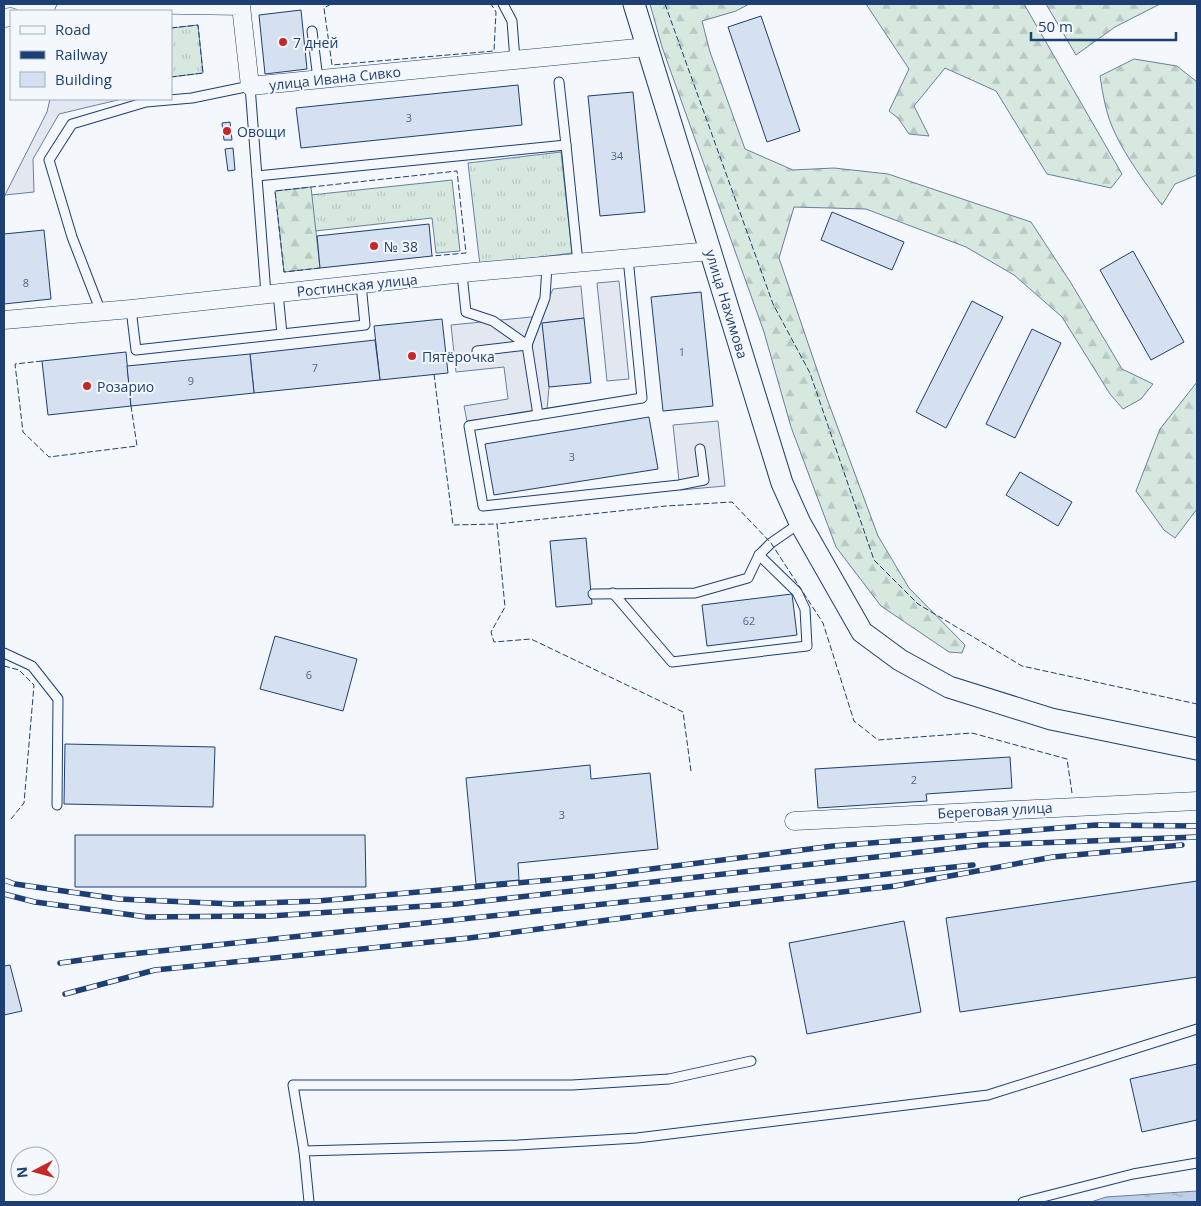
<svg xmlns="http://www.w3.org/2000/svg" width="1201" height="1206" font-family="'Open Sans',sans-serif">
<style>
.grass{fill:url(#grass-tufts);stroke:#687fa3}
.forest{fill:url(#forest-firs);stroke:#687fa3}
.parking{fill:#e3e8f0;stroke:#687fa3}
.water{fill:url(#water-ripples);stroke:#687fa3}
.building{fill:#d5e0f0;stroke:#1d3f73}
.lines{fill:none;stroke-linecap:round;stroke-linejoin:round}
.service-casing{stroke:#1d3f73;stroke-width:11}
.minor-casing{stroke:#1d3f73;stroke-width:19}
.tertiary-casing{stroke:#1d3f73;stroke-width:23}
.service{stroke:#f4f7fb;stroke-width:9}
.minor{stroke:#f4f7fb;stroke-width:18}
.tertiary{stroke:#f4f7fb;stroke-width:21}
.rail-casing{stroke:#1d3f73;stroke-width:5.5}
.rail{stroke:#f4f7fb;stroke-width:4;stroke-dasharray:11;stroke-linecap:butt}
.fence{stroke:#1d3f73;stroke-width:1;stroke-dasharray:6 2.5;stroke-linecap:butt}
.poi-dot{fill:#c62828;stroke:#f4f7fb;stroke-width:2}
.labels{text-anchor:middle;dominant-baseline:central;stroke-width:4;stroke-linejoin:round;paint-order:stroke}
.number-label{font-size:11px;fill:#4b6792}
.poi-label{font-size:14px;fill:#1d3f73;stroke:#f4f7fb;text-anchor:start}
.street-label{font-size:14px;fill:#1d3f73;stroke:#f4f7fb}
</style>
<defs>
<pattern id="grass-tufts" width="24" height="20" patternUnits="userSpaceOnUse" patternTransform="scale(1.25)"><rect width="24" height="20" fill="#d7e8df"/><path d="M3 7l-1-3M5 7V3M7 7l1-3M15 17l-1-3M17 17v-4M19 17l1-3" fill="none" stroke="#b8c8c3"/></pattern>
<pattern id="forest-firs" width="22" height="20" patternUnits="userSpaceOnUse" patternTransform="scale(1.25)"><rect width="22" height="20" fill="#d7e8df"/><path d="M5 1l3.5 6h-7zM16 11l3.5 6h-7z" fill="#b8c8c3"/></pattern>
<pattern id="water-ripples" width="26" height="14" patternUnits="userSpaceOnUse" patternTransform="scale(1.25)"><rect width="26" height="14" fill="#bed0e5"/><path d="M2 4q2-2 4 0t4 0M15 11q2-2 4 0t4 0" fill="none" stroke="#9aaabe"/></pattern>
</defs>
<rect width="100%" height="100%" fill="#f4f7fb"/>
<g class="grass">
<path d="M198 25 203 73 171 77V28Z"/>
<path d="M561 152 572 253 480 265 468 163Z"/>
<path d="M452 180 460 251 436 253 432 218 315 231 311 195Z"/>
</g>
<g class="forest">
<path d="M650 4H749L736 11 702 21 710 52 745 149 793 170 834 168 888 174 1031 222 1071 283 1122 369 1153 384 1141 399 1123 409 1110 394 1062 317 1014 275 966 247 866 209 794 207 779 258 826 396 878 536 909 588 965 645 962 653 949 652 881 606 836 547 791 427 764 332 662 47Z"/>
<path d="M866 4H1024L1122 174 1111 188 1047 174 996 91 945 68 914 106 929 136 909 134 898 118 889 111 909 69Z"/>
<path d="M1046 4H1160L1115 27 1076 55Z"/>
<path d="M1134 59 1177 66 1197 82V175L1175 184 1162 205C1145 183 1126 157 1115 133 1106 115 1103 95 1100 76Z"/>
<path d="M311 187 320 268 284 272 275 191Z"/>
<path d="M1197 382V509L1175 538 1164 530 1136 491 1160 429Z"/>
</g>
<g class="parking">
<path d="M50 99H122L59 114 33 159 34 192 5 195 47 112Z"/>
<path d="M619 281 629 379 607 381 597 283Z"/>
<path d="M581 286 584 318 543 323 549 387 547 410 467 421 464 406 508 399 504 367 456 372 451 325 541 316 553 289Z"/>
<path d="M718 421 725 486 680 490 673 425Z"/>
</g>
<path class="water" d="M1197 1191V1202H1091L1106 1197Z"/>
<g class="building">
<path d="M301 10 307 69 265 74 259 15Z"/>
<path d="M761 16 800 131 767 142 728 27Z"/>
<path d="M518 85 522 125 301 148 296 108Z"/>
<path d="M633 92 645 212 600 216 588 96Z"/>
<path d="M230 122 232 140H224L222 123Z"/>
<path d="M233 148 235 170 228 171 225 149Z"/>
<path d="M832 212 904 242 892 270 821 240Z"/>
<path d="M429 224 432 256 320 268 317 236Z"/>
<path d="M44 230 51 299 4 304V234Z"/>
<path d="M1133 251 1184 342 1151 360 1100 270Z"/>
<path d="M701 292 713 406 663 411 651 297Z"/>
<path d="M972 301 1003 317 946 428 916 412Z"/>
<path d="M584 318 591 383 549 387 542 323Z"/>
<path d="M442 319 448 373 380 380 374 326Z"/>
<path d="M1032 329 1061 343 1015 438 986 424Z"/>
<path d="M375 340 380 380 254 393 250 354Z"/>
<path d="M126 352 131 406 48 415 42 361Z"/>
<path d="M250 354 254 393 131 406 127 366Z"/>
<path d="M649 417 658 469 494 495 485 444Z"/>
<path d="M1020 472 1072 502 1058 526 1006 495Z"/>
<path d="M586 538 592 604 556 607 550 541Z"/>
<path d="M792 594 797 635 707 646 702 605Z"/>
<path d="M275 636 357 659 343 711 260 689Z"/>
<path d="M65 744 215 747 213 807 64 804Z"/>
<path d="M1010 757 1012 788 926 794 927 801 818 808 815 769Z"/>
<path d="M590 765 591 779 650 773 658 849 518 863 519 880 476 884 466 778Z"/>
<path d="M75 835H365L366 887H75Z"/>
<path d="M1197 881V977L960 1012 946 918Z"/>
<path d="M904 921 921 1012 807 1034 789 943Z"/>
<path d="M10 965 22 1011 4 1015V966Z"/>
<path d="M1197 1064V1120L1142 1132 1130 1079Z"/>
</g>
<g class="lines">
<defs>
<g id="service">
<path d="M503 4 512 21 515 60"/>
<path d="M312 31 318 79"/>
<path d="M559 82 566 145"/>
<path d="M257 176 566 145 578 263"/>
<path d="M628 258 642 398 469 426 483 506 679 485 704 480 700 449"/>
<path d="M462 274 466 312 493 321 527 345"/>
<path d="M278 293 282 334"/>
<path d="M131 309 136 350 365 325 361 284"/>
<path d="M101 312 72 237 49 160 72 124 146 102 192 98 250 86 266 294"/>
<path d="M477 351 527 345"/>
<path d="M538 415 527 345 545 298 547 266"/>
<path d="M613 593 672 662 807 646 805 609 797 592 759 555"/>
<path d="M593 594 695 593 748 578 759 555 771 543 800 523"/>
<path d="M4 653 32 666 58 699 57 805"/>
<path d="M304 1151 293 1085H572L669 1079 751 1061"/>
<path d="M309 1202 304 1151 518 1145 637 1138 988 1095 1197 1029"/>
<path d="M1023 1202 1133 1174 1197 1163"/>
</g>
<g id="minor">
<path d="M64 11 124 4 241 6 250 86 647 47"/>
<path d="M4 18 11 17"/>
<path d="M4 320 131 309 473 272 711 251"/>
<path d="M794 821 1197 801"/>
</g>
<path id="tertiary" d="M634 4 782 483 800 523 862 632 900 660 949 687 1051 719 1197 749"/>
</defs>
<use href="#service" class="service-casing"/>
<use href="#minor" class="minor-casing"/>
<use href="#tertiary" class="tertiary-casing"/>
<use href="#service" class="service"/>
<use href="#minor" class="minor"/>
<use href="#tertiary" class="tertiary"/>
<defs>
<g id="rail">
<path d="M4 880 15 884 119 899 234 904 318 901 595 876 833 846 1096 825 1197 826"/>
<path d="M4 894 35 902 147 917 270 916 457 904 983 845 1197 837"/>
<path d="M60 963 103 957 973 865"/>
<path d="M65 994 155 970 469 938 700 908 895 886 1053 857 1182 845"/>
</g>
</defs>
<use href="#rail" class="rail-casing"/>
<use href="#rail" class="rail"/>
<g class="fence">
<path d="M331 4 324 8 332 65 494 51 496 12 491 4"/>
<path d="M665 4 773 304 810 373 874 560 918 604 1022 666 1197 704"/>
<path d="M171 28 198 25 203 73 171 77"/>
<path d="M320 268 284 272 275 191 457 171 466 253 432 256"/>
<path d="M42 361 15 364 23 432 49 457 137 446 131 406"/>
<path d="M434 374 453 525 497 524"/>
<path d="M4 666 19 670 34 685 24 803 11 819"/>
<path d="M691 771 683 712 531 639 494 642 491 632 505 607 497 524 666 506 732 502 771 543 823 623 854 721 878 740 972 733 1067 759 1072 793"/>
</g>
</g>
<g class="poi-dot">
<circle cx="283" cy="42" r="5"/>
<circle cx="227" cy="131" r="5"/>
<circle cx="374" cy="246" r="5"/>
<circle cx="412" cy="356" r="5"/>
<circle cx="87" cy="386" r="5"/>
</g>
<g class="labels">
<g class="number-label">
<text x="409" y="117">3</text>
<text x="617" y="155">34</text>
<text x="26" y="282">8</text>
<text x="682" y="351">1</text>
<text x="315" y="367">7</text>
<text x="191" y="380">9</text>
<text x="572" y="456">3</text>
<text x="749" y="620">62</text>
<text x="309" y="674">6</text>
<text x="914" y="779">2</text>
<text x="562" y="814">3</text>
</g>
<g class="poi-label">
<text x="293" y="42">7 дней</text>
<text x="237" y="131">Овощи</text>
<text x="384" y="246">№ 38</text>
<text x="422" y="356">Пятёрочка</text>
<text x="97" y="386">Розарио</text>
</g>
<g class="street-label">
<text transform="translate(335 78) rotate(-6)">улица Ивана Сивко</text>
<text transform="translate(357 285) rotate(-6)">Ростинская улица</text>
<text transform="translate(727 304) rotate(73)">улица Нахимова</text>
<text transform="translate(995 810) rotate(-3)">Береговая улица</text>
</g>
</g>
<rect width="1201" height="1206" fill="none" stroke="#1d3f73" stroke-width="10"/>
<rect x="10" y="10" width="162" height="90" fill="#f4f7fb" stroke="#9eadc5"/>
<rect x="20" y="26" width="25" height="8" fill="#f4f7fb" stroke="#9eadc5"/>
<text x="55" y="35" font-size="15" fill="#1d3f73">Road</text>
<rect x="20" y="51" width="25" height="8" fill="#1d3f73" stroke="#9eadc5"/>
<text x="55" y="60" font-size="15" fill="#1d3f73">Railway</text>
<rect x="20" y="72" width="25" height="15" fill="#d5e0f0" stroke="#9eadc5"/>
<text x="55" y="85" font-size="15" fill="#1d3f73">Building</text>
<g transform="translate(35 1171) rotate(264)"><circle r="24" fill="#f4f7fb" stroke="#9eadc5"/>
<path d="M0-4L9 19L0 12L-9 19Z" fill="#c62828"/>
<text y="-8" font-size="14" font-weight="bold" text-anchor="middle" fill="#1d3f73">N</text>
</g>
<path d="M1031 32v8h145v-8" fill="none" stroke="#1d3f73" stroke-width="2.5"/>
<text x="1038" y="32" font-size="15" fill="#1d3f73" stroke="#f4f7fb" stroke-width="4" paint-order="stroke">50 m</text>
</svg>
